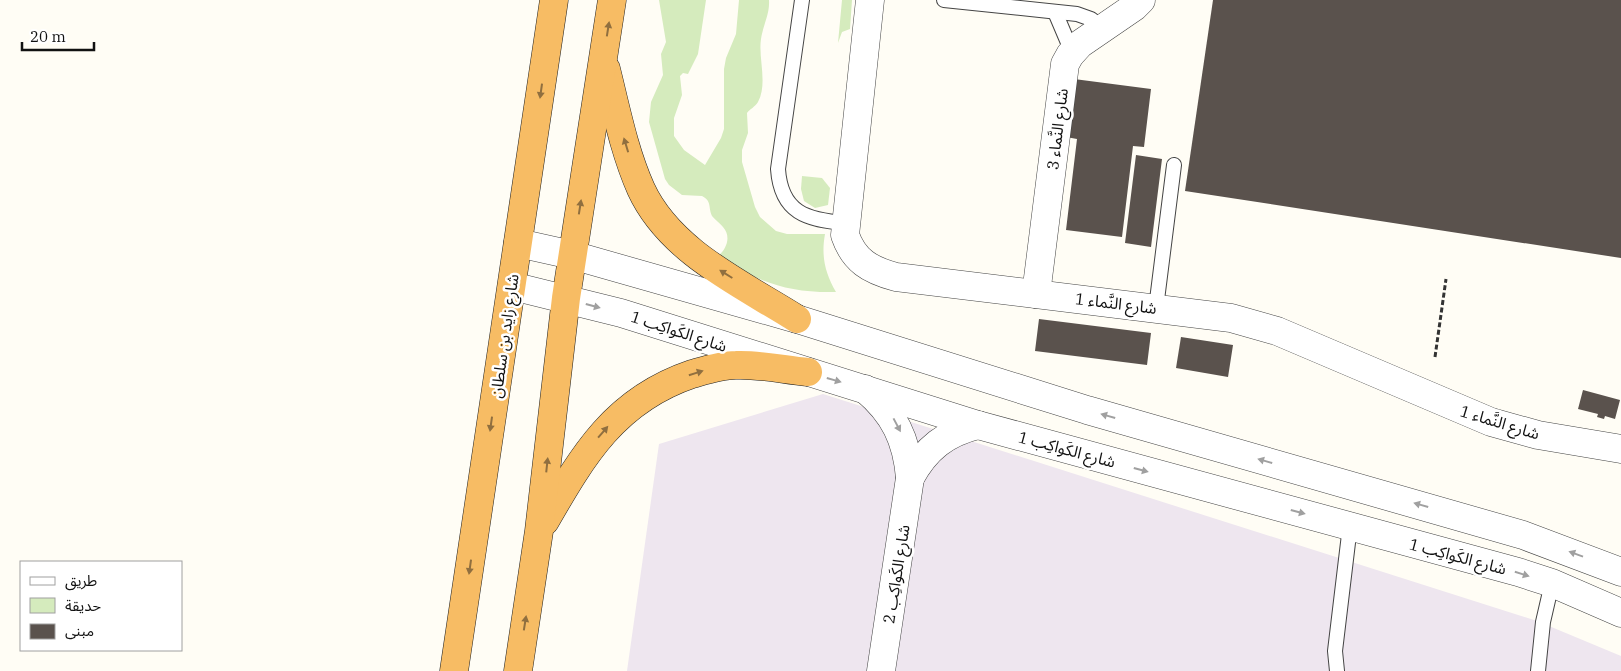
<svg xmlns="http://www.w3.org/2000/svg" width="1621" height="671" font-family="'IBM Plex Serif','Noto Sans Arabic',serif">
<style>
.industrial{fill:#eee6ef}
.green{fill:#d5ebbd}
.building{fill:#5a524d}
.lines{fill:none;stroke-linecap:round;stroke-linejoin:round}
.service-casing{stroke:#444;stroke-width:16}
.minor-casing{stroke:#444;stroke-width:29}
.tertiary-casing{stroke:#444;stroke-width:29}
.trunk-casing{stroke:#222;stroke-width:29}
.path{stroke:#333;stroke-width:3;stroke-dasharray:5 2.5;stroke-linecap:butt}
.service{stroke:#fff;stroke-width:14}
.minor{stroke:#fff;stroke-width:28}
.tertiary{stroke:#fff;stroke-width:28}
.trunk{stroke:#f7bc64;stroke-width:28}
.oneway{fill:#906f3f}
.oneway2{fill:#a0a0a0}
.labels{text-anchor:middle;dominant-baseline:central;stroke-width:5;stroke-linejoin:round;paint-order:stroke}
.street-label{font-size:16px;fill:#111;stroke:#fff}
</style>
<rect width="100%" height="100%" fill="#fffdf5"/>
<path class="industrial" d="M823 394 1537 621 1621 656V671H627L659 444Z"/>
<g class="green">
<path d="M659 0H706L698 54 688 74 683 73 680 76 682 95 674 118V136L684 150 705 165 721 138 724 129V69L726 58 736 34 739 0H769C770 14 763 25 761 39 758 58 768 83 758 102 755 107 750 109 747 113L748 133 742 150V162L755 207 760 217 776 231 787 234H825C821 256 825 273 836 292 786 293 760 282 717 257 726 250 732 237 723 227 720 223 715 220 712 216 708 207 712 201 702 196L682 195 669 185 665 179 649 122 651 102 663 75 661 54 666 42Z"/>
<path d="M842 0H852L850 29 842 32 838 43Z"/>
<path d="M802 176 822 178 830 188 828 205 815 208 804 201 801 189Z"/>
</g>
<g class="building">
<path d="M1213 0H1621V258L1185 191Z"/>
<path d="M1074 79 1151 89 1144 147 1133 146 1122 237 1066 230 1077 139 1066 137Z"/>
<path d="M1136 155 1162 159 1151 247 1125 243Z"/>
<path d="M1039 319 1151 333 1147 365 1035 351Z"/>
<path d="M1181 337 1233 345 1228 377 1176 368Z"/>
<path d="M1583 390 1620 400 1615 419 1605 416 1604 419 1597 417 1598 414 1578 409Z"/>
</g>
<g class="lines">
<defs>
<g id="service">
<path d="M802 0 778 169C781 213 807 220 845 223"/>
<path d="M944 0 1077 14 1091 19 1104 29"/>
<path d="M1055 12 1072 52"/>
<path d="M1156 308 1174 165"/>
<path d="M1337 671 1335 651 1350 526"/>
<path d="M1538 671 1543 622 1552 583"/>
</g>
<g id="minor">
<path d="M870 0 845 235C854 261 870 270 896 277L1231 318 1277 331 1491 422 1538 435 1621 449"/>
<path d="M1036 294 1065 64 1070 55 1080 44 1134 7 1141 0"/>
<path d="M865 389C894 413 907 440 910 478L881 671"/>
<path d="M910 478C926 448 946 433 978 425"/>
</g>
<g id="tertiary">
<path d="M518 243 572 255 797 319 1087 410 1523 535 1621 572"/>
<path d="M512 286 621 313 978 425 1518 572 1552 583 1621 613"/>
</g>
<g id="trunk">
<path d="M606 69C616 109 624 151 641 189 670 252 742 284 797 319"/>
<path d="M545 521C583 455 615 400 692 374 706 370 721 365 736 365 760 364 785 370 808 372"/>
<path d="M454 671 554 0"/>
<path d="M518 671 539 531 566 298 612 0"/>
</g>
</defs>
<use href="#service" class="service-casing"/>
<use href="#minor" class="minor-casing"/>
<use href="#tertiary" class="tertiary-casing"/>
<use href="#trunk" class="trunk-casing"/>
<path class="path" d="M1435 357 1446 279"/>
<use href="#service" class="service"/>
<use href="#minor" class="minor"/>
<use href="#tertiary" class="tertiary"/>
<use href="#trunk" class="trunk"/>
</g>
<defs><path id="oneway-solid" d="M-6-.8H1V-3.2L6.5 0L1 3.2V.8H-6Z" transform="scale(1.25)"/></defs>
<g class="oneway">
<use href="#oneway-solid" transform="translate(608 29) rotate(-81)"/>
<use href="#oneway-solid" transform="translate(541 91) rotate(98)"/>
<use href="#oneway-solid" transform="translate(626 145) rotate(-107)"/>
<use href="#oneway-solid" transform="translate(580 207) rotate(-81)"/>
<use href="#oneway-solid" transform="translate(726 274) rotate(-148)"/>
<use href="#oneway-solid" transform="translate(696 373) rotate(-18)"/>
<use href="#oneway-solid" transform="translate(491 424) rotate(98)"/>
<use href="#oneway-solid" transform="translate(603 432) rotate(-49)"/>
<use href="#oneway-solid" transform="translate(547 465) rotate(-84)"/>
<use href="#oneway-solid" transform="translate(470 567) rotate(98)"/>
<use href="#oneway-solid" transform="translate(525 623) rotate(-81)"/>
</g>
<g class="oneway2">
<use href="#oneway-solid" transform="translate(593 306) rotate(15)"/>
<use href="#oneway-solid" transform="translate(834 380) rotate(16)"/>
<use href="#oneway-solid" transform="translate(1108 416) rotate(-164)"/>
<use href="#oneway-solid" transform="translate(897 425) rotate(62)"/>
<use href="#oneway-solid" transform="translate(1265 461) rotate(-164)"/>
<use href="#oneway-solid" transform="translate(1141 470) rotate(15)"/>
<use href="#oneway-solid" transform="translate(1421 505) rotate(-164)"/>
<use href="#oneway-solid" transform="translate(1298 512) rotate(15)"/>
<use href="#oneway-solid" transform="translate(1576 554) rotate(-160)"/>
<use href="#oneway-solid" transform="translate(1522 574) rotate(17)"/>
</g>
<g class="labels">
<g class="street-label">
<text transform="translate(1057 129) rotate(-83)">شارع النَّماء 3</text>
<text transform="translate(1116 303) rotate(7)">شارع النَّماء 1</text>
<text transform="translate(679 331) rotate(18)">شارع الكَواكِب 1</text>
<text transform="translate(504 336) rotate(-82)">شارع زايد بن سلطان</text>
<text transform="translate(1500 422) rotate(17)">شارع النَّماء 1</text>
<text transform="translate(1067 449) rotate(15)">شارع الكَواكِب 1</text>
<text transform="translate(1458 556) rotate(15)">شارع الكَواكِب 1</text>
<text transform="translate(896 574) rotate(-81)">شارع الكَواكِب 2</text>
</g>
</g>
<rect x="20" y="561" width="162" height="90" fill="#ffffff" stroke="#a0a0a0"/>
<rect x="30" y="577" width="25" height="8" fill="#ffffff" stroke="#a0a0a0"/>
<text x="65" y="586" font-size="15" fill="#111111">طريق</text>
<rect x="30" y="598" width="25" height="15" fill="#d5ebbd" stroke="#a0a0a0"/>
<text x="65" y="611" font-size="15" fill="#111111">حديقة</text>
<rect x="30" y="624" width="25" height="15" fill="#5a524d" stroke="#a0a0a0"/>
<text x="65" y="636" font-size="15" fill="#111111">مبنى</text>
<path d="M22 42v8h72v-8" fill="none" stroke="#111111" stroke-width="2.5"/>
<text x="30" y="42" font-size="15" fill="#111111" stroke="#ffffff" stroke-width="4" paint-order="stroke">20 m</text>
</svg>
